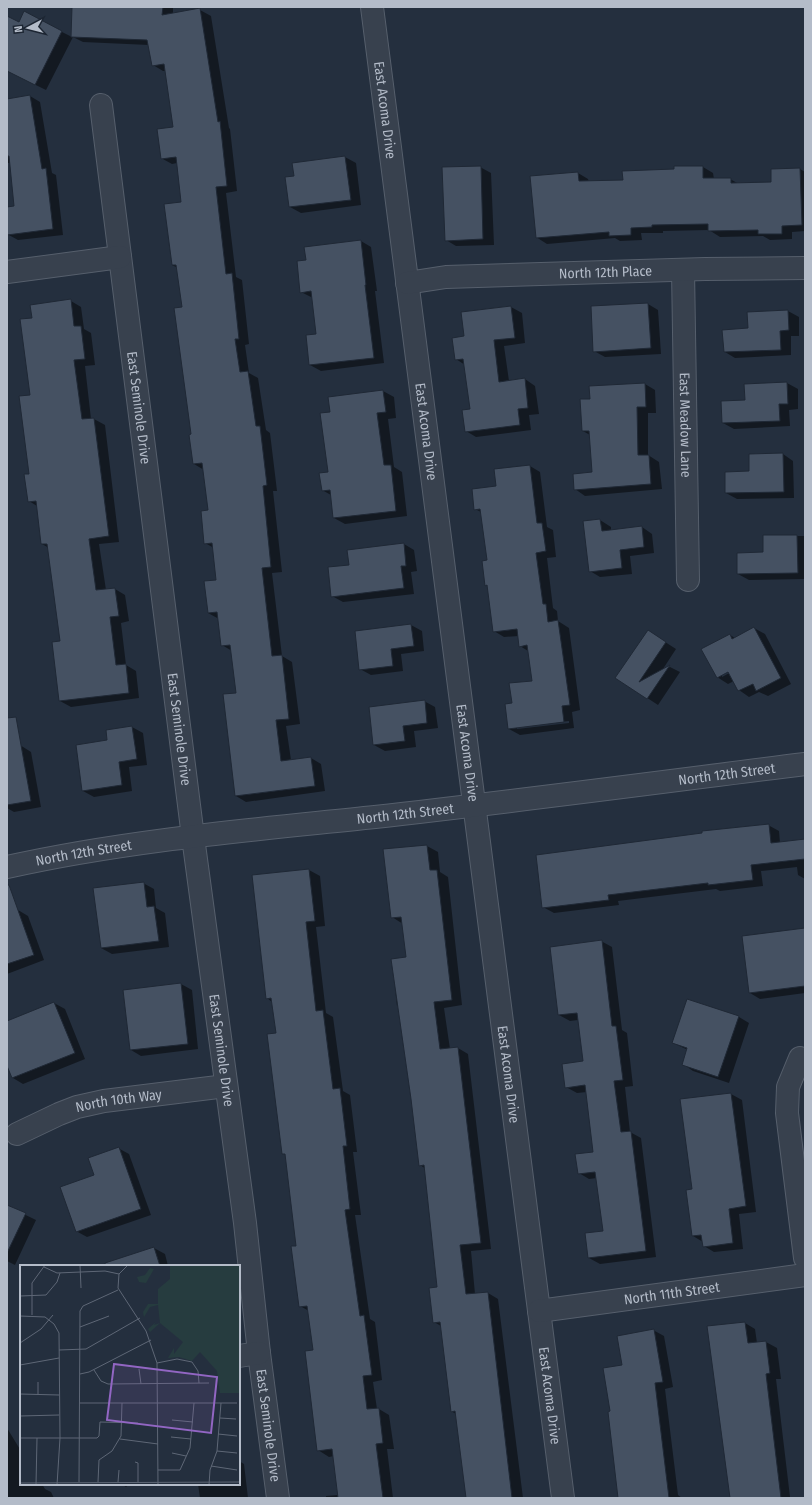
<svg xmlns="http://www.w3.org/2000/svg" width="812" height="1505" font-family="'Fira Sans Condensed',sans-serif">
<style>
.shadow{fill:#0007;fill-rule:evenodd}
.building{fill:#455162;stroke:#1f2835}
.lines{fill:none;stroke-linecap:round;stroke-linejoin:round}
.minor-casing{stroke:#565f6c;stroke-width:24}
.minor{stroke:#38414e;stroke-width:22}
.labels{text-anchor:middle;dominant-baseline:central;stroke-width:3;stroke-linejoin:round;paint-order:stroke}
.street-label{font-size:14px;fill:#b4bcc9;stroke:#1d2633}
.inset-road{fill:none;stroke:#5e6776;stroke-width:1}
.view{fill:#9266c3;fill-opacity:0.15;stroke:#9266c3;stroke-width:2}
.inset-edge{fill:none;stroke:#b4bcc9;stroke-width:2}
</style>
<rect width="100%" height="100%" fill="#242f3e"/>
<g class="shadow">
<path d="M73 7H173V14L200 10 211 16 229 128 230 129 237 191 226 193 236 277 242 280 249 344 245 345 249 373 258 378 266 430 270 433 277 491H273L282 572 272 573 282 656 292 662 300 724 286 726 291 760 311 758 321 764 325 791 246 802 236 796 237 694 232 651 222 645 219 619 208 613 218 581 214 548 205 543 209 511 204 470 194 464 183 307 178 268 172 265 182 203 177 163 172 164 161 158 174 128 166 71H163L153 65 149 45 83 42 73 37 46 90 7 71V17L19 23 24 13 72 37Z"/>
<path d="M30 96 40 102 52 173 56 175 63 235 18 240 7 234V208L15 207 10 163H7V100Z"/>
<path d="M345 157 356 163 361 205 301 213 290 207 295 177Z"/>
<path d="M480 167 491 173 494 245 456 246 446 240Z"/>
<path d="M703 167 713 173 714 179H730L739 184 772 183 800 169 805 172V231L792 232V239L770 240 763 236 720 237 709 230 663 231V233H641L642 240 620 241 615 238 547 244 536 237 578 173 588 179 589 182 624 181 675 170Z"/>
<path d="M361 241 371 247 377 291H375L384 363 321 371 310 365 318 335 313 298 301 292 307 261Z"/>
<path d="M71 301 81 307 84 329 91 333 95 365 85 366 91 419H94L105 425 119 542 99 544 106 590 115 589 125 595 129 621 121 623 126 665 136 671 139 698 71 707 60 701 62 642 49 548 42 544 37 506 29 501 33 319Z"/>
<path d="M648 304 658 310 661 354 605 357 594 351Z"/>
<path d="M511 307 522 313 525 343 504 346 509 381 525 379 535 386 539 414 529 415 531 430 476 437 466 431 471 410 465 365 456 359 465 337 462 313Z"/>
<path d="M788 311 799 317V336H791V355L735 358 725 352 749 329 748 313Z"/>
<path d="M787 383 798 389V409L789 410 790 426 734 429 723 423 746 400Z"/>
<path d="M645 384 655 390 656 413H648V455L659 462 662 489 585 496 575 489 593 473 590 435 583 431 591 400Z"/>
<path d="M383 391 394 397 396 418 388 419 394 467 402 472 407 516 345 524 334 518 331 495 322 490 329 473 331 413 329 398Z"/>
<path d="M783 454 793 461 794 498 737 499 726 493 750 472Z"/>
<path d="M530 466 540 472 547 527 553 530 556 557 547 558 553 608 557 611 558 621 569 628 580 710 572 712 574 728 520 735 509 729 513 704 533 681 528 651 520 646 519 636 504 637 494 631 488 586 486 585 488 561 481 512 475 509 497 487ZM569 721V723L517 729V727Z"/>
<path d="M600 520 611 527V531L642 527 652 534 654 553 630 556 632 574 600 577 590 571Z"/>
<path d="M764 536H805V579L749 580 738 574 764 553Z"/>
<path d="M404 544 414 550 417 571 411 572 414 594 343 602 332 596 350 566Z"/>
<path d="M411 625 422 631 424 651 401 654 403 671 371 675 360 669 356 632Z"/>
<path d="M754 628 765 634 791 684 768 696 759 692 749 697 739 690 734 681 728 684 717 677 730 635 735 638ZM732 669 733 671 722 677V674Z"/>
<path d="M648 631 676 649 661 672 670 667 680 672 658 705 617 678Z"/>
<path d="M424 701 435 707 438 728 414 731 416 747 385 751 374 745Z"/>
<path d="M132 727 143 733 147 765 129 767 132 791 94 797 83 791 108 741Z"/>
<path d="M20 745 31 752 41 807 14 812 7 808V748Z"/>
<path d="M768 825 779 831 780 843 805 840V879L798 875 797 867 761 871 763 886 720 891 716 889 618 901 619 905 554 913 543 907Z"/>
<path d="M427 846 438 852 440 872 448 877 462 1005 444 1008 450 1049 458 1048 468 1054 491 1249 471 1251 475 1294 488 1293 498 1299 523 1498H469L456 1414 451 1411 441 1326 434 1322 438 1288 426 1169 420 1165 400 1007 397 1006 392 960 407 958 403 924 392 917Z"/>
<path d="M309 870 320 876 325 926 316 927 326 1013 333 1017 343 1091 350 1095 357 1152H353L361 1215H355L370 1319 375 1322 382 1380 373 1382 377 1409H379L389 1415 394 1449H387L393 1498H326V1496L338 1495 334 1456 329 1457 318 1450 314 1351 309 1311 300 1306 298 1246 286 1155 283 1153 277 1034 272 1002 267 998Z"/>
<path d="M143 883 154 889 156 908 165 913 169 947 112 954 101 948Z"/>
<path d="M18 910 28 916 44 960 7 974V914Z"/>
<path d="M805 929V993L760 999 750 993Z"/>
<path d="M601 941 612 947 622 1030 627 1033 633 1086 625 1087 630 1132 641 1138 656 1257 600 1264 589 1258 604 1231 597 1178 589 1179 579 1173 594 1152 587 1092 577 1093 566 1087 584 1062 578 1020 570 1021 559 1015Z"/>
<path d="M181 984 192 990 198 1049 141 1056 131 1050Z"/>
<path d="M54 1003 65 1009 85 1059 23 1084 13 1078 7 1063V1022Z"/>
<path d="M739 1017 749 1023 729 1083 693 1071 683 1064 688 1050 673 1043Z"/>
<path d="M731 1094 742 1100 756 1212 739 1214 743 1249 714 1252 704 1246 703 1242 693 1236V1190L682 1100Z"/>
<path d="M118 1148 129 1154 151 1215 87 1237 76 1231 95 1176Z"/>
<path d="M7 1206 36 1220 15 1265 7 1261Z"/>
<path d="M154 1248 165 1254 168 1266H116Z"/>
<path d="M745 1323 755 1329 757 1343 766 1342 777 1348 781 1379H776L790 1497 792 1498H731Z"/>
<path d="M653 1330 664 1336 673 1387 665 1389 678 1495 682 1498H619L612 1412 623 1366Z"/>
<path d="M7 1428 21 1451V1484H42L45 1489 51 1492 54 1498H7Z"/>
<path d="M239 1461 244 1464 248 1498H200L198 1484H239Z"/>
<path d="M121 1484H130L126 1487Z"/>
</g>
<g class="building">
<path d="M72 7H163L162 15 200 8 218 122 220 121 227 186 216 187 226 274 232 273 239 339H235L240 372 248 371 256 426H260L267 485 263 486 271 567 262 568 272 656 282 655 289 719 276 720 281 761 311 757 315 786 235 796 223 694 236 693 230 645 221 646 217 612 208 613 204 581 216 580 212 543 204 544 201 511 208 510 202 463 193 464 189 435 191 434 174 308 182 307 176 265H172L164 204 181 202 176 157 161 159 157 129 173 127 164 64 152 66 147 40 71 37Z"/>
<path d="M24 11 62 31 35 85 7 71V16L19 22Z"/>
<path d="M30 95 42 169 46 168 53 229 7 235V207L14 206 9 156H7V99Z"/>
<path d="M345 156 351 200 289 207 285 177 294 176 292 163Z"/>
<path d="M481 166 483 239 445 241 442 167Z"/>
<path d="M674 166H703V178H731V183L771 182V169L800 168 802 225 782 226V234H758V230L708 231V224L652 225V227L631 228V235L609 236V232L536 238 530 176 578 172 579 181 623 180 622 171 674 169Z"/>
<path d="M361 240 366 285H365L374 358 309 365 306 335 316 334 311 291 300 293 297 261 306 260 304 247Z"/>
<path d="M71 299 74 326H81L85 359 74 360 82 419 94 418 109 536 89 539 96 590 115 588 119 616 110 617 116 665 126 664 129 693 59 701 52 642 60 641 47 544H41L36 501 28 502 24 474H29L19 396 30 395 20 319 32 318 30 305Z"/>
<path d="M648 303 651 348 593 352 591 306Z"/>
<path d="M511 306 515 338 494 340 499 382 525 378 528 408 518 409 520 425 465 432 462 410 470 409 463 359 455 360 452 338 464 336 461 312Z"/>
<path d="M788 310 789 330 780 331 781 350 724 352 722 330 748 328 747 312Z"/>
<path d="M787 382 788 404H779L780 421 722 423 721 401 745 400 744 384Z"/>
<path d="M645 383 646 407H637L638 455H649L651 484 574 490 573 474 592 472 589 431H582L580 399H590L589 386Z"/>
<path d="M383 390 386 412 377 413 384 465H391L396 511 333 518 330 490 322 491 319 473 328 472 320 413 330 412 328 397Z"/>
<path d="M783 453 784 492 725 493V472L749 471V454Z"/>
<path d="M530 465 537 523H542L546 551 536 553 543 604H546L548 622 558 620 570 705 562 706 564 722 508 729 505 704 512 703 509 683 532 681 527 645 519 647 517 629 493 632 487 585 485 586 482 561 487 560 480 509 474 510 472 489 496 486 494 469Z"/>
<path d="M600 519 602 531 642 526 644 547 620 550 622 568 589 572 583 521Z"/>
<path d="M763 535H797L798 573 737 574V553L763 552Z"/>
<path d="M404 543 406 566H401L404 588 331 597 328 567 349 565 347 550Z"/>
<path d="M411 624 414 646 391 649 393 666 359 670 355 631Z"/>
<path d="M754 627 781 678 756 691 753 684 738 691 728 672 717 678 701 649 730 634 732 639Z"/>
<path d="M648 630 666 642 639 682 670 665 647 699 615 678Z"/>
<path d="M425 700 427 723 403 726 405 741 373 745 369 707Z"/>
<path d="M16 717 31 801 7 805V718Z"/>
<path d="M132 726 137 759 119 762 122 785 82 791 76 745 107 740 106 730Z"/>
<path d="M769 824 771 843 805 839V859L751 865 753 880 708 885V883L608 895 609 900 542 908 536 855 702 833V831Z"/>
<path d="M427 845 430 870H437L452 1000 434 1002 440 1049 458 1047 481 1243 460 1245 466 1294 488 1292 512 1498H466L455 1411 451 1412 440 1322 433 1323 429 1288 437 1287 424 1165 419 1166 411 1099 391 959 406 957 401 917 391 918 383 849Z"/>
<path d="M309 869 315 921 306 922 316 1011 323 1010 333 1089 340 1088 347 1146H343L350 1209 345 1210 360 1316 364 1315 372 1375 363 1376 367 1409 379 1408 383 1443 376 1444 383 1498H338L332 1449 317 1451 305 1351 313 1350 307 1306 299 1307 291 1246H296L285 1154H282L267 1034 276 1033 271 998 266 999 252 875Z"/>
<path d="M144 882 147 907 154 906 159 941 101 948 93 888Z"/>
<path d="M7 885H9L34 955 7 964Z"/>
<path d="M805 928V986L749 993 742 936Z"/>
<path d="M602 940 612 1026H616L623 1080 614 1081 621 1132 631 1131 646 1251 588 1258 585 1233 603 1231 595 1172 578 1174 575 1154 593 1152 585 1085 565 1088 562 1064 583 1061 577 1013 558 1015 550 947Z"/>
<path d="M181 983 188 1044 130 1050 123 990Z"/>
<path d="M687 999 739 1016 718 1077 682 1065 687 1048 672 1043Z"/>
<path d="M54 1002 75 1053 12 1078 7 1066V1021Z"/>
<path d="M731 1093 746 1206 729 1209 733 1243 703 1247 701 1235 692 1236 686 1190 692 1189 680 1099Z"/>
<path d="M119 1147 141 1209 76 1232 60 1187 94 1175 88 1158Z"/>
<path d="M7 1205 26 1213 7 1253Z"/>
<path d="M154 1247 160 1266H105V1263Z"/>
<path d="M745 1322 748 1343 766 1341 770 1373 766 1374 781 1498H730L707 1326Z"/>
<path d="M654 1329 663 1382 655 1383 669 1498H618L608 1412 610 1411 603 1368 622 1365 617 1336Z"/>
</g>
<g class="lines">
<defs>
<g id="minor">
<path id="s1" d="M372 7 563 1498"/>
<path id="s2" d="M101 105 193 837 245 1223 259 1353 278 1498"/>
<path id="s3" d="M683 270 688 580"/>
<path d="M7 272 120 257"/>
<path id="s4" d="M407 283 446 277 705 269 805 268"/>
<path id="s5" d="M7 867C128 840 252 830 375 817 519 801 662 782 805 764"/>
<path d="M800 1058 788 1087 787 1113 805 1258"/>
<path id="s6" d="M17 1134 59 1114 77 1107 104 1101 226 1086"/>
<path id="s7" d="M539 1311 805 1275"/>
<path d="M239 1356 259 1353"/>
</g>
</defs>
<use href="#minor" class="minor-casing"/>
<use href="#minor" class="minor"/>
</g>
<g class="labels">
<g class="street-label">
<text stroke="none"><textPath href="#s1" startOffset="104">East Acoma Drive</textPath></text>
<text stroke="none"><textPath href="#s4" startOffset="199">North 12th Place</textPath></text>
<text stroke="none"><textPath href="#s2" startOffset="305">East Seminole Drive</textPath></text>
<text stroke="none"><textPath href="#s3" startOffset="155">East Meadow Lane</textPath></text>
<text stroke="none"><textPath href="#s1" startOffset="428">East Acoma Drive</textPath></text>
<text stroke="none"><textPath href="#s2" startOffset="629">East Seminole Drive</textPath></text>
<text stroke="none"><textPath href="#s1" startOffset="752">East Acoma Drive</textPath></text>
<text stroke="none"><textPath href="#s5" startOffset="726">North 12th Street</textPath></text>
<text stroke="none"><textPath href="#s5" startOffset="402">North 12th Street</textPath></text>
<text stroke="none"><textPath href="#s5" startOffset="78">North 12th Street</textPath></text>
<text stroke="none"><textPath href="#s2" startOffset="953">East Seminole Drive</textPath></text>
<text stroke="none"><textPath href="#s1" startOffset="1076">East Acoma Drive</textPath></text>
<text stroke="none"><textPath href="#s6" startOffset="108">North 10th Way</textPath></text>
<text stroke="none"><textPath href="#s7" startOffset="134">North 11th Street</textPath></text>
<text stroke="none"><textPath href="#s1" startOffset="1400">East Acoma Drive</textPath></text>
<text stroke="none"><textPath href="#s2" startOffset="1331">East Seminole Drive</textPath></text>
</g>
</g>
<g transform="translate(20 1265)">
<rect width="220" height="220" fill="#242f3e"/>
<path d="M150 0H220V128H200L197 106 180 87 172 96 159 92 148 93 154 83V89L163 77 140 58 130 67 128 64 136 57 134 60 140 58 138 40 130 42 124 52 123 47 128 39H138V24L150 14ZM130 3 134 4 126 18 119 17 117 12 125 10Z" fill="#263c3f"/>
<path class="inset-road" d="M60 0 61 23M108 0 99 9 98 23 126 66 137 98 138 220M24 2 37 8 85 6 99 9M0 31 26 30 37 17 40 8M12 50V18L25 0M0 51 25 52 34 59 39 68 40 173 37 220M60 62 89 51M0 78 21 64 33 50M39 85 66 84 120 53M137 98 157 94 172 97 178 106 179 118M0 100 39 93M119 104 121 119M74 105 81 116 88 119 189 118M60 109 69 107 131 75M0 129 39 130M18 130V117M59 138H217M0 151 39 150M200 153 216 154M152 155 173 157M198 169 217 171M151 172 171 174M0 173H77L79 171 80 157 118 158M100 174 138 179M197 186 217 188M152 188 166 191M115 197 118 198V217M191 201 217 205M138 205H160L170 183 174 138M59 217 60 46 63 41 98 25M78 217 79 195 92 186 101 171 102 138M98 217 99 205M0 218 220 217M16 220 17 173M189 220 190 205 197 186 201 138"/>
<path class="view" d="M94 99 197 112 191 168 87 155Z"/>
<rect width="220" height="220" class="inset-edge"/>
</g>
<rect width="812" height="1505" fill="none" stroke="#b4bcc9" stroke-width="16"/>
<g transform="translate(28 28) rotate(263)" stroke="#1d2633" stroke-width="3" paint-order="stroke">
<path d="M0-3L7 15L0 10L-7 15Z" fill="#b4bcc9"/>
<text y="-6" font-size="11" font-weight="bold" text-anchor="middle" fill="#b4bcc9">N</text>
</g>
</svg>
